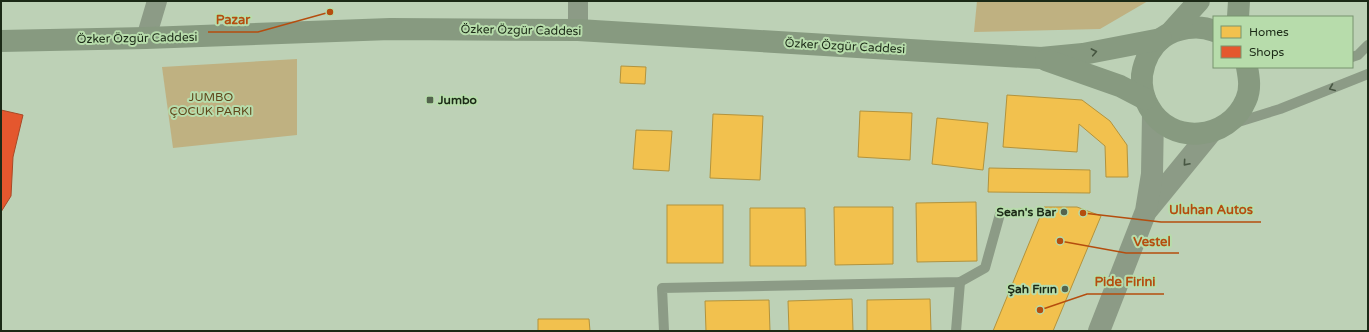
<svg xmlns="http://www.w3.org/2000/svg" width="1369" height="332" font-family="'Varela Round',sans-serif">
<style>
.green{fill:#bfb181}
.homes{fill:#f2c14e;stroke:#b2933d}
.shops{fill:#e4572e;stroke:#a84927}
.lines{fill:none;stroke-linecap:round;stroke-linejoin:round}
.service{stroke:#8c9b86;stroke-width:10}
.minor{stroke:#8c9b86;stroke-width:20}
.tertiary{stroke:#8c9b86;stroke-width:22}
.secondary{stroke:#879a80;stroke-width:22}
.oneway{stroke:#465640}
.oneway2{stroke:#485743}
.poi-dot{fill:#54644e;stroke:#b7dcab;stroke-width:1.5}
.labels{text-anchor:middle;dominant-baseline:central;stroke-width:4;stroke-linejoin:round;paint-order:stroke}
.street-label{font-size:12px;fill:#1b2916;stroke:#b7dcab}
.park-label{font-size:12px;fill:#5f4519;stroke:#b7dcab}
.poi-label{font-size:12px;font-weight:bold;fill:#1b2916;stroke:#b7dcab;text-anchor:end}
.leader{fill:none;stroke:#b54d0e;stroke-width:1.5}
.callout-dot{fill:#b54d0e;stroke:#b7dcab;stroke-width:1.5}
.callout-label{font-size:13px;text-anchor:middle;font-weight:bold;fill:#b54d0e;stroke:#b7dcab;stroke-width:4;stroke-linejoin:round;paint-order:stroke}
</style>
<rect width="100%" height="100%" fill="#bdd1b6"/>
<g class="green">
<path d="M977 1H1148L1100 29 974 32Z"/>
<path d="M297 59V135L173 148 162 67Z"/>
</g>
<g class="homes">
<path d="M621 66 646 67 645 84 620 83Z"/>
<path d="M1007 95 1082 100 1110 121 1127 145 1128 177H1106L1105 146 1079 124 1077 152 1003 147Z"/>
<path d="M860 111 912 113 910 160 858 157Z"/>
<path d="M713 114 763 116 760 180 710 178Z"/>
<path d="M937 118 988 123 983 170 932 164Z"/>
<path d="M636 130 672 131 669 171 633 169Z"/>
<path d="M989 168 1090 170V193L988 192Z"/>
<path d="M976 202 977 261 917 262 916 203Z"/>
<rect x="667" y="205" width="56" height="58"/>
<path d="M834 207H893V264L835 265Z"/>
<path d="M1044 207H1077L1101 216 1053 331H993Z"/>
<path d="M750 208H805L806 266H750Z"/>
<path d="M852 299 853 331H789L788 301Z"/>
<path d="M930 299 931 331H867V300Z"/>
<path d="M769 300 770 331H706L705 301Z"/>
<path d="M538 319H589L590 331H538Z"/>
</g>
<path class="shops" d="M1 110 23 115 13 157 11 196 1 212Z"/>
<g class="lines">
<g class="service">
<path d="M1352 57 1358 55 1368 45"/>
<path d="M1235 123 1280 109 1368 74"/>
<path d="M664 331 662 288 960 282 985 268 1000 214"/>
<path d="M956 331 960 282"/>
</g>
<g class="minor">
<path d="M578 30V1"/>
<path d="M146 38 157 1"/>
</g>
<g class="tertiary">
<path d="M1148 209 1211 132"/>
<path d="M1099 331 1146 211 1152 174 1153 114"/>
</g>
<g class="secondary">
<path d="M1238 17 1239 1"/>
<path d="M1214 31C1198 24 1176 28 1162 38 1151 47 1144 61 1142 75 1141 86 1143 97 1149 107 1170 146 1229 141 1246 100 1251 89 1249 78 1247 67"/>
<path d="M1171 32 1199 1"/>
<path d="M1 41 146 38 390 29 578 30 1041 58 1083 54 1161 39"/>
<path d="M1046 60 1120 86 1145 99"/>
</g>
</g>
<defs><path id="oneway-chevron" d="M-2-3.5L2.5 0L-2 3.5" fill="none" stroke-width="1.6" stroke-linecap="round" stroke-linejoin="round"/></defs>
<use class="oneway" href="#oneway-chevron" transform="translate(1094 52) rotate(-11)"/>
<g class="oneway2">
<use href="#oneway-chevron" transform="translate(1332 88) rotate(158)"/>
<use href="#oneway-chevron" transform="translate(1186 163) rotate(131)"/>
</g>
<g class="poi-dot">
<rect x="426" y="96" width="8" height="8" rx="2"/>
<circle cx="1064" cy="212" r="4"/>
<circle cx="1065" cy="289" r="4"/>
</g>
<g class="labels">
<g class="street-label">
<text transform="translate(521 30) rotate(1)">Özker Özgür Caddesi</text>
<text transform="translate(137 38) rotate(-1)">Özker Özgür Caddesi</text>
<text transform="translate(845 46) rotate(3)">Özker Özgür Caddesi</text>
</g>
<g class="park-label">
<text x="211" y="97">JUMBO<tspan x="211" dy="14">ÇOCUK PARKI</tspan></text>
</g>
<g class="poi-label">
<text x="438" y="100" text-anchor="start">Jumbo</text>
<text x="1056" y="212">Sean's Bar</text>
<text x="1057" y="289">Şah Fırın</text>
</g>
</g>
<path class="leader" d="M330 12L258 32H208M1083 213L1161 222H1261M1060 241L1126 253H1179M1040 310L1087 294H1164"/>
<g class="callout-dot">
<circle cx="330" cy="12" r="4"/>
<circle cx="1083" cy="213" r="4"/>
<circle cx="1060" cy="241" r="4"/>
<circle cx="1040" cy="310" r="4"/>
</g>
<g class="callout-label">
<text x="233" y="24">Pazar</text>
<text x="1211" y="214">Uluhan Autos</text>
<text x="1152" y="246">Vestel</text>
<text x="1125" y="286">Pide Firini</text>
</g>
<rect width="1369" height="332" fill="none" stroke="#1b2916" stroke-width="4"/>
<rect x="1213" y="16" width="140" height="52" fill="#b7dcab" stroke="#79946f"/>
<rect x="1221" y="26" width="20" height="12" fill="#f2c14e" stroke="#79946f"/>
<text x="1249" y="36" font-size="12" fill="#1b2916">Homes</text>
<rect x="1221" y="46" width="20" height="12" fill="#e4572e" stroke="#79946f"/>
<text x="1249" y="56" font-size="12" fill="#1b2916">Shops</text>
</svg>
